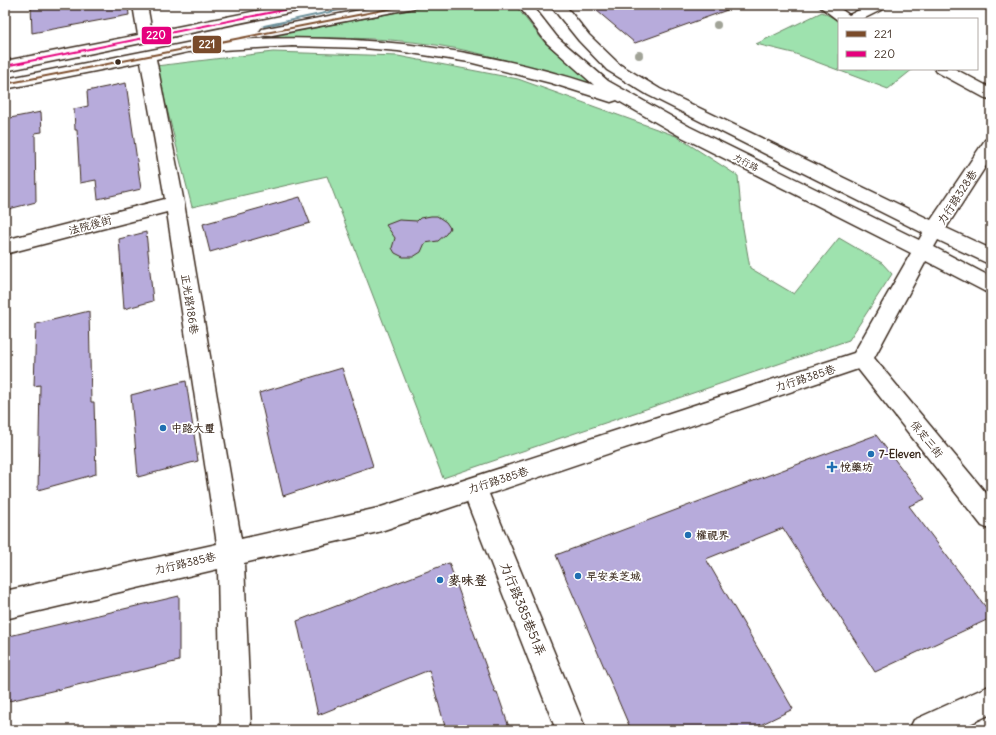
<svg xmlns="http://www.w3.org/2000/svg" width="996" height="735" font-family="Delius,'LXGW WenKai TC',sans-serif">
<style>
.green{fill:#9ee2ae;stroke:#6c8666}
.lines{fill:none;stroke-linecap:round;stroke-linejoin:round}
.stream{fill:#6a8f9a;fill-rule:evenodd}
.building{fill:#b7abdb;stroke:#3b2a1e}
.minor-casing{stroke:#3b2a1e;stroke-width:3}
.minor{fill:#fff;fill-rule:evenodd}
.bus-1-casing{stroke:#fff;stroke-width:3}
.bus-2-casing{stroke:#fff;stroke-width:3}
.bus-1{fill:#7a4b2a;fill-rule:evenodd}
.bus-2{fill:#e5007d;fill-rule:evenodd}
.tree{fill:#a1a397}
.bus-dot{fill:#3b2a1e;stroke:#fff;stroke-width:1.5}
.poi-dot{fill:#1f6fb2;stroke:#fff;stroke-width:1.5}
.labels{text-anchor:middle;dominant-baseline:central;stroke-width:3.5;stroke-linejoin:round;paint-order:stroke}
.far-street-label{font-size:9px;fill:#3b2a1e;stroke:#fff}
.street-label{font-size:11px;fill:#3b2a1e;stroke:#fff}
.poi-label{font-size:11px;font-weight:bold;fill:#3b2a1e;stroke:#fff;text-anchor:start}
.near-poi-label{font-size:13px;font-weight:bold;fill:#3b2a1e;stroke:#fff;text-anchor:start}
.near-street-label{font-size:13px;fill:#3b2a1e;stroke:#fff}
.line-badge{stroke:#fff;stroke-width:1.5}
.badge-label{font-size:11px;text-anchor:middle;font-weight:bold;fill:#fff}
</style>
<rect width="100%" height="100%" fill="#fff"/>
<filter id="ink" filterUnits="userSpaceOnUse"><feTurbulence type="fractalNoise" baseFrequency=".025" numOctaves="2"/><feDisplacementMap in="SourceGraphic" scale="8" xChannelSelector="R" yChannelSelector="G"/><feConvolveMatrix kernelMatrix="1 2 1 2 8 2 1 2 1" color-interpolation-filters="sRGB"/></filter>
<g filter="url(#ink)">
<g class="green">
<path d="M434 5H515L545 43 597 87C544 72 490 53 436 45 375 36 315 37 254 40Z"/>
<path d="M822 12 839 21V69H913L888 89 793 53 756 44Z"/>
<path d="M273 52 398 56 518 79 676 136 738 176 742 222 750 268 794 294 839 238 882 263 892 274 849 340 443 478 327 176 192 207 156 66Z"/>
</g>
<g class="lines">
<path class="stream" d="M358 5H367L264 27 262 26 264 25Z"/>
</g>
<g class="building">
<path d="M31 5H128L129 15 32 33Z"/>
<path d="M590 5H730V9L635 43Z"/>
<path d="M126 83 141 189 98 199 96 180 80 183 77 130H75L74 109 88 106 87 91Z"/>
<path d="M41 112 42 132 35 133 36 202 5 210V119Z"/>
<path d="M300 197 310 223 210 252 203 224Z"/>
<path d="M431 216H437L446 222 450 228 446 234 438 241 425 243 421 252 413 257H403L395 253 392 248 395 238 386 225 399 220 417 221 420 218Z"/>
<path d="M146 232 153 301 124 309 119 239Z"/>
<path d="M89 311 91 402H94L96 474 38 490 40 385 34 386 36 324Z"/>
<path d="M342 368 373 466 283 496 259 393Z"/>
<path d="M186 381 198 461 138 477 131 395Z"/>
<path d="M876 435 925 499 909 506 991 614V618L875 672 783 528 706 559 793 709 750 730H631L556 555Z"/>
<path d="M449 563 495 692H497L510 730H446L429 670 318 715 297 621Z"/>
<path d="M179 596V661L5 702V637Z"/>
</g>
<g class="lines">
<defs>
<g id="minor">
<path d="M133 5H147L152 32 286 5H315L313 8 308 9 5 71V61L138 35Z"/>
<path d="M386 5H416L414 8 409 9 267 36 262 35 260 32 262 29 267 28Z"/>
<path d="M518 5H532L557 37 608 81 690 127 919 240 923 233 648 95 607 70 579 41 550 5H565L589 35 619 64 660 89 931 220 985 140 991 138V158L946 228 991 249V265L938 240 934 247 991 277V294L984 291 926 261 874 358 991 499V530L982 526 858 369 489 494 586 730H556L467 502 378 532 244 563 251 730H221L218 569 5 619V591L217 544 167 212 5 254V240L165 199 141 62 5 89V79L202 40 207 42C338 31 468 44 594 85L547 43ZM292 46 363 48 398 51 469 62 551 83 611 102 617 100 678 135 911 253 854 353 378 508 241 539 184 203 156 59 188 52Z"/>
<path d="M818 5H835L849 15 869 5H887L885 8 863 19H839V21Z"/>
<path d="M935 69H955L991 88V99L985 98 937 72Z"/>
<path d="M991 685V714L957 730H909L914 720Z"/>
</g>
</defs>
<use href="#minor" class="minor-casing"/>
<use href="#minor" class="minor"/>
<defs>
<path id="bus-1" d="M404 5H411L409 6 5 85V83Z"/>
<path id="bus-2" d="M303 5H310L308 6 5 67V65Z"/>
</defs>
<use href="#bus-1" class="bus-1-casing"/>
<use href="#bus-2" class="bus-2-casing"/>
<use href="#bus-1" class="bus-1"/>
<use href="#bus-2" class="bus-2"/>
</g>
<g class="tree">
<circle cx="717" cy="25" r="4"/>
<circle cx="639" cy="55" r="4"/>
</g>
</g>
<circle class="bus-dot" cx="118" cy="62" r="3.5"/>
<g class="poi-dot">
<circle cx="163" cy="428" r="4"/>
<circle cx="871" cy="454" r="4"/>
<path d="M830 461h4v4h4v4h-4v4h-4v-4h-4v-4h4z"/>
<circle cx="688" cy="535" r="4"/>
<circle cx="578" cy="576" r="4"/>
<circle cx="440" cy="580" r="4"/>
</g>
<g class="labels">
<g class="far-street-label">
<text transform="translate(746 162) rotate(27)">力行路</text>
</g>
<g class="street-label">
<text transform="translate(957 197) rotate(-57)">力行路328巷</text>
<text transform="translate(90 225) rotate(-15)">法院後街</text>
<text transform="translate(190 304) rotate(81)">正光路186巷</text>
<text transform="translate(805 378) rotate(-18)">力行路385巷</text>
<text transform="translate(927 439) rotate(51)">保定三街</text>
<text transform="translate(498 480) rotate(-18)">力行路385巷</text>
<text transform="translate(185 563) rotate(-13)">力行路385巷</text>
</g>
<g class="poi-label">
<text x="171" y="428">中路大璽</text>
<text x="879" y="454">7-Eleven</text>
<text x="840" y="467">悅藥坊</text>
<text x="696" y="535">權視界</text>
<text x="586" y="576">早安美芝城</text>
</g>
<g class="near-poi-label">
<text x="448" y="580">麥味登</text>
</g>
<g class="near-street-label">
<text transform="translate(523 609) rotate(68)">力行路385巷51弄</text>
</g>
</g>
<g class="line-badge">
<rect x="141" y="26" width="31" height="19" rx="4" fill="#e5007d"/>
<rect x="192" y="35" width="30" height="19" rx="4" fill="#7a4b2a"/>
</g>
<g class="badge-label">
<text x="156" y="39">220</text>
<text x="207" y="48">221</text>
</g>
<rect width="996" height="735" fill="none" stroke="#fff" stroke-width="20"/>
<rect x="10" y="10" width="976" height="715" fill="none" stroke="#3b2a1e" stroke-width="1.5" filter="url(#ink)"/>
<rect x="838" y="18" width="140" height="52" fill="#ffffff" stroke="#b1aaa5"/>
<rect x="846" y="31" width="20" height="6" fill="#7a4b2a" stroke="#b1aaa5"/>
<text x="874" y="38" font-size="12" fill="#3b2a1e">221</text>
<rect x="846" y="51" width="20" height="6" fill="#e5007d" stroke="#b1aaa5"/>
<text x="874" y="58" font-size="12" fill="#3b2a1e">220</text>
</svg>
